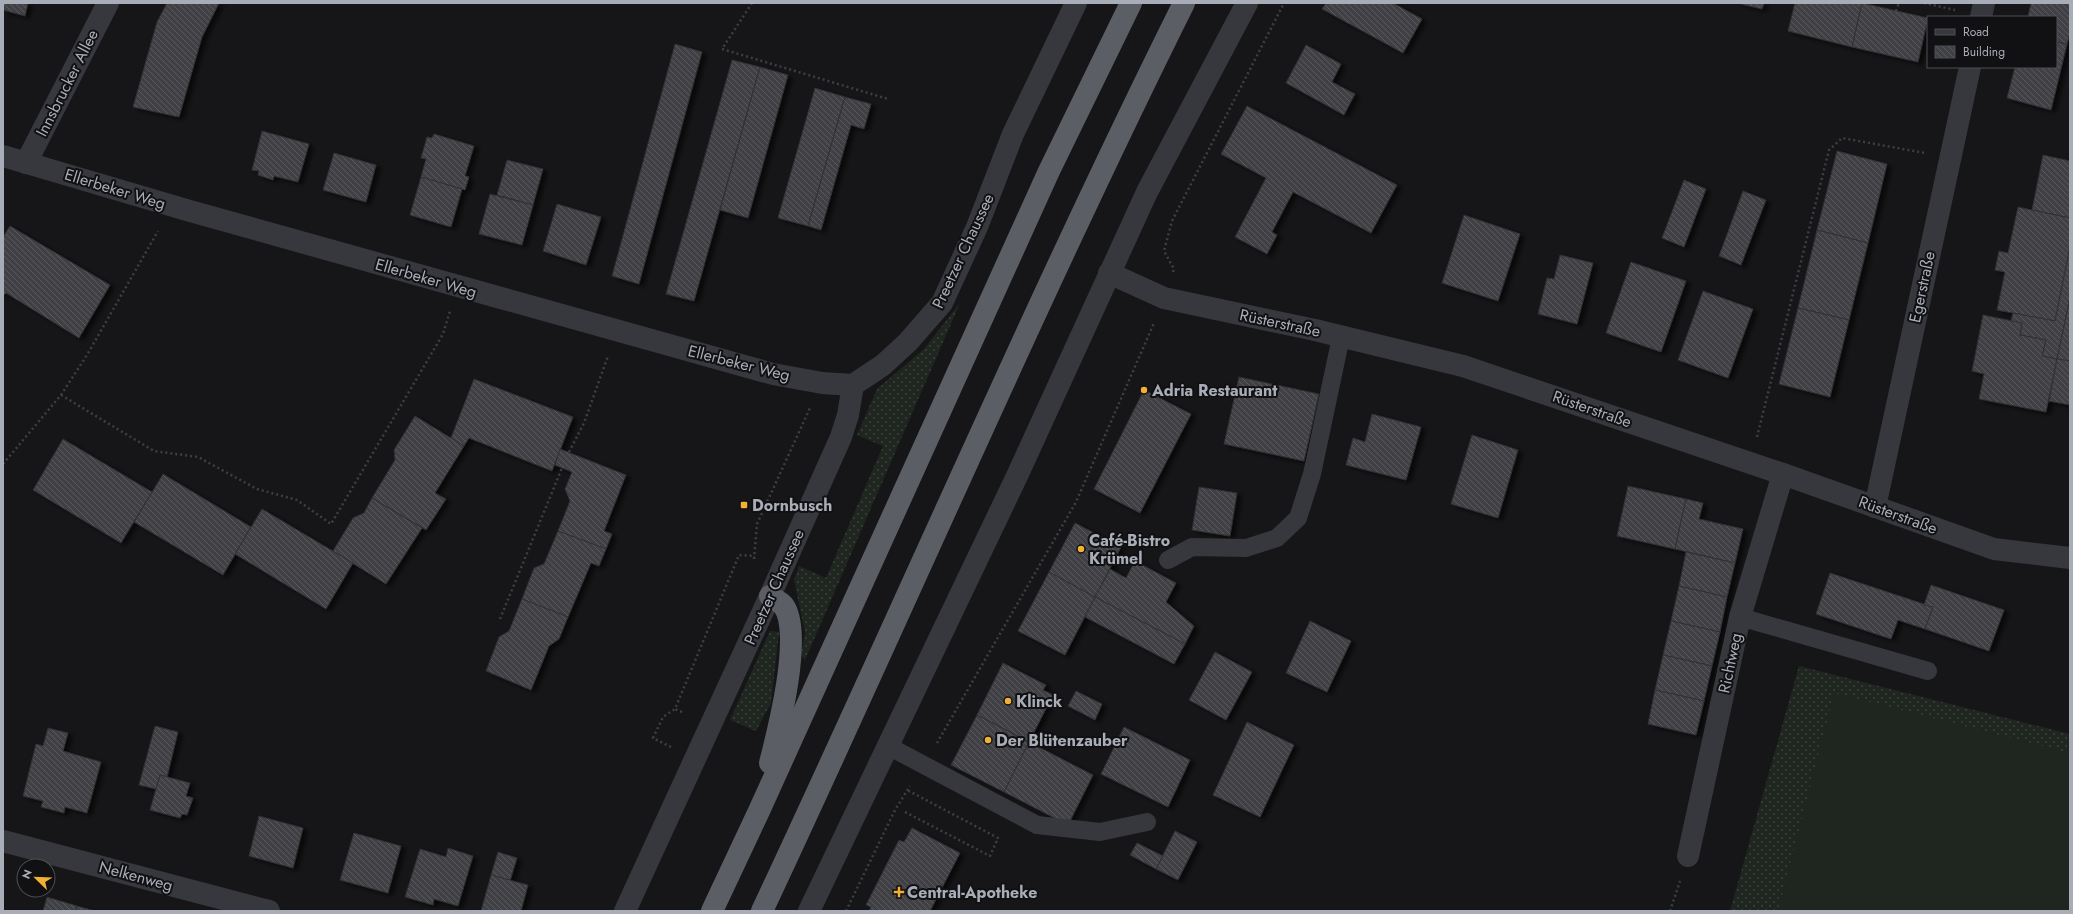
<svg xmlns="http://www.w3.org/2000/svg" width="2073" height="914" font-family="Jost,sans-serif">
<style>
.grass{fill:url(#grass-dots)}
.pitch{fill:#1e261f}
.building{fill:url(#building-back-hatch);stroke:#303034;filter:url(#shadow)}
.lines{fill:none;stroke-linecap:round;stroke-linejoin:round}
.path{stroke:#3d3f44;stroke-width:2.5;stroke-dasharray:2 3;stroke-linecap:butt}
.service{stroke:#37383d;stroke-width:18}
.minor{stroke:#37383d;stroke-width:22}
.trunk{stroke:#5b5e65;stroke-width:22}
.poi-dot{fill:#f2b134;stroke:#111113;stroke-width:1.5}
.labels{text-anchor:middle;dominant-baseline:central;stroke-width:4;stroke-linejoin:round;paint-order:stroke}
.street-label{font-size:16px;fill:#a8adb8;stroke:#111113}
.poi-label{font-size:16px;font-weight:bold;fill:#a8adb8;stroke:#111113;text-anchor:start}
</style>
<defs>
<pattern id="grass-dots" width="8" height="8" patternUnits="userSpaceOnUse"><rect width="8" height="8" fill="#1e261f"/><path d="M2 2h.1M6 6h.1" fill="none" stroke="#3c433d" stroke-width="1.8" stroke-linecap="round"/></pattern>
<pattern id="building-back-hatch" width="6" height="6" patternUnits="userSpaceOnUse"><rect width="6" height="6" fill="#404145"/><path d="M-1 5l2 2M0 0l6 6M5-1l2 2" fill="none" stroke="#595a5e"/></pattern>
<filter id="shadow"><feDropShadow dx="4.5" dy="2.5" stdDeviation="2" flood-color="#0009"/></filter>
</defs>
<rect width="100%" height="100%" fill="#161618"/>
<g class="grass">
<path d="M960 303 805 660 801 655 805 632 794 580 799 566 826 578 883 446 857 435 877 389 924 349Z"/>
<path d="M770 631 779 632 771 703 756 731 730 720Z"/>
<path d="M1799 666 2070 734V911H1730Z"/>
</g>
<path class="pitch" d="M1834 693 2070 753V911H1778Z"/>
<g class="building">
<path d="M3 3H28L25 16 3 10Z"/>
<path d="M167 3H219L202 37 179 117 133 107 157 22Z"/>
<path d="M1326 3H1393L1422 19 1403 53 1322 9Z"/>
<path d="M1737 3H1764L1762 9Z"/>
<path d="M1795 3H1862L1852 47 1788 31Z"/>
<path d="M1862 3 1928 18 1918 62 1852 47Z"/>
<path d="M2031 3H2070V33L2067 44 2056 42V17H2028Z"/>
<path d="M2056 42 2067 44 2051 110 2007 98 2015 67H2056Z"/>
<path d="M675 44 702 52 639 284 612 276Z"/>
<path d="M1306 45 1341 64 1332 82 1355 94 1344 115 1286 83Z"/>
<path d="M732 60 760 67 694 301 666 294Z"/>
<path d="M760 67 788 75 748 218 720 210Z"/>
<path d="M815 88 845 97 808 226 778 218Z"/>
<path d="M845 97 871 104 864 129 851 125 821 230 808 226Z"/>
<path d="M1247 106 1397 185 1371 233 1293 192 1272 232 1277 235 1267 254 1235 237 1266 178 1221 154Z"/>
<path d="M262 131 309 144 298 182 274 176 273 180 258 175 259 171 252 170Z"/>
<path d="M434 134 474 146 465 176 469 177 465 190 421 177 426 159 421 158 427 137 432 138Z"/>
<path d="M1837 151 1887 164 1868 243 1817 230Z"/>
<path d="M334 153 376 165 366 202 323 190Z"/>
<path d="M2043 155 2070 161V218L2032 210Z"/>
<path d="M507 160 543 169 533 205 497 195Z"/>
<path d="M421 177 462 189 451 227 410 215Z"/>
<path d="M1684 180 1706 189 1684 247 1662 238Z"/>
<path d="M1743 191 1766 200 1741 265 1719 256Z"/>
<path d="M490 194 533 205 522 245 479 234Z"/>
<path d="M557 204 601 217 586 265 543 251Z"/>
<path d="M2018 207 2070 218V247L2055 321 1997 310 2005 272 1995 270 1999 251 2008 253Z"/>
<path d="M1464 215 1520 234 1498 301 1442 283Z"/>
<path d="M10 226 110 285 79 338 6 293 3 296V237Z"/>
<path d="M1817 230 1868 243 1849 320 1798 308Z"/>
<path d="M2070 247V298L2057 359 2042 356 2046 340 2020 335 2022 323 2011 321 2013 313 2055 321Z"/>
<path d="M1560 255 1593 263 1577 324 1538 314 1547 278 1554 279Z"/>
<path d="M1631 262 1686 281 1661 352 1606 333Z"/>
<path d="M1703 291 1753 309 1728 378 1678 360Z"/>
<path d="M2070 298V361L2057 359Z"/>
<path d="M1798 308 1849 320 1830 397 1779 384Z"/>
<path d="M1983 315 2022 323 2020 335 2046 340 2042 356 2057 359 2046 412 1979 399 1984 374 1972 371Z"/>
<path d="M2057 359 2070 361V405L2049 401Z"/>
<path d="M1239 377 1319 394 1304 461 1224 444Z"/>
<path d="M474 379 573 417 552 471 469 438 464 446 451 438Z"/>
<path d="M1144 390 1191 414 1140 513 1094 489Z"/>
<path d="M1372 414 1421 427 1406 480 1346 465 1353 438 1365 442Z"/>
<path d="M415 416 464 446 435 493 446 499 426 530 372 498 395 460 394 450Z"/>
<path d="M1472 435 1518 450 1498 518 1451 504Z"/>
<path d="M63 439 152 492 121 543 33 490Z"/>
<path d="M560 449 626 475 604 531 612 534 606 549 558 531 570 501 565 489 572 472 555 465Z"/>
<path d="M163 474 251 527 223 575 134 522Z"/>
<path d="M1628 486 1686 499 1675 549 1617 536Z"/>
<path d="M1199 487 1237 493 1230 536 1192 530Z"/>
<path d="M372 498 422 528 386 584 333 551 353 518 364 513Z"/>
<path d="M1686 499 1703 503 1699 519 1743 529 1735 563 1675 549Z"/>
<path d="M262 509 353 563 326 609 235 554Z"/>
<path d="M1075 523 1121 547 1095 597 1049 572Z"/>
<path d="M558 531 606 549 599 566 591 563 568 617 522 599 534 568 544 564Z"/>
<path d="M1686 552 1735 563 1727 597 1679 586Z"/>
<path d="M1135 561 1176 583 1166 602 1194 626 1185 644 1095 597 1110 569 1126 578Z"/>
<path d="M1049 572 1095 597 1065 655 1018 631Z"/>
<path d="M1830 573 1933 607 1925 629 1898 620 1891 639 1816 614Z"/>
<path d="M1931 585 2004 610 1989 651 1925 629 1933 607 1924 605Z"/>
<path d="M1679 586 1727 597 1720 632 1671 621Z"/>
<path d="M1095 597 1185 644 1174 664 1085 617Z"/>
<path d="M522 599 568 617 559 639 549 646 531 690 486 671 499 637 509 631Z"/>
<path d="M1310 621 1351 641 1327 692 1286 673Z"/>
<path d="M1671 621 1720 632 1712 666 1663 655Z"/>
<path d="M1215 652 1252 672 1226 720 1189 700Z"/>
<path d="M1663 655 1712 666 1704 701 1655 690Z"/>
<path d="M1003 663 1046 685 1043 690 1053 695 1029 742 977 715Z"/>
<path d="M1655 690 1704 701 1696 735 1648 724Z"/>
<path d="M1076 691 1102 704 1095 720 1068 706Z"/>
<path d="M977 715 1029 742 1004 792 951 765Z"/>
<path d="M1247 722 1294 745 1260 817 1213 795Z"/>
<path d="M155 726 178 732 167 777 160 775 156 789 139 785Z"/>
<path d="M1124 727 1190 760 1168 807 1101 774Z"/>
<path d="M48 728 68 733 63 751 101 762 87 813 65 807 64 813 41 807 43 801 23 796 36 744 43 746Z"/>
<path d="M1029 742 1093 775 1068 825 1004 792Z"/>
<path d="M160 775 190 783 186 796 193 798 187 815 182 814 180 818 150 810Z"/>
<path d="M259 816 303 828 293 868 249 856Z"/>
<path d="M912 828 960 853 930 911H869L871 907 866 905 899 840 904 842Z"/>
<path d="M1175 831 1197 842 1178 880 1156 869Z"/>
<path d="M354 833 401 846 388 893 340 880Z"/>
<path d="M1137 843 1163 856 1156 869 1130 855Z"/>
<path d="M448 848 473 856 458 906 434 899 433 905 405 897 420 849 446 857Z"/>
<path d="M498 852 517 858 510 881 491 875Z"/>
<path d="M491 875 528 885 521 911H481Z"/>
<path d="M47 897 77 906 75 911H43Z"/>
<path d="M77 906 95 911H75Z"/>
</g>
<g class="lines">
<g class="path">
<path d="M752 3 722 49 888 99"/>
<path d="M1924 3 1955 10"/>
<path d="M1896 11 1899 3"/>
<path d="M1173 272 1174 269 1164 251 1172 221 1284 3"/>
<path d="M61 395 154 451 198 457 257 489 297 500 331 524 443 334 450 311"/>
<path d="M1757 437 1829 150 1842 138 1925 153"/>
<path d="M569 452 584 423 608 356"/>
<path d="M3 464 61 395 87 355 158 231"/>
<path d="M754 559 757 524 810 408"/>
<path d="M500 619 562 468"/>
<path d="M682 712 675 709 739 555 755 556"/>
<path d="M937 743 1076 502 1154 323"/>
<path d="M671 747 653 738 663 717 675 709"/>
<path d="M905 812 990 856 998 838 907 790"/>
<path d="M846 911 895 810 910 786"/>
<path d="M1670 911 1680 881"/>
</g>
<g class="service">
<path d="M1168 560 1192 547 1246 548 1277 538 1298 518 1312 474 1341 337"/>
<path d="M1740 617 1928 671"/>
<path d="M888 746 1037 825 1100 832 1147 822"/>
</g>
<g class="minor">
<path d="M1981 17 1984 3"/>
<path d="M3 156 190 211 773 374 822 383 853 385"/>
<path d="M26 163 108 3"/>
<path d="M1109 273 1164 298 1315 330 1463 366 1783 474 1994 549 2070 558"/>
<path d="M1875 507 1970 67"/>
<path d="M3 841 269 911"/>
<path d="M1688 856 1740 617 1783 474"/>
<path d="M625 911 770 596 841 437 848 415 853 385 883 365 908 342 942 303 977 227 1013 134 1076 3"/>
<path d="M809 911 1017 476 1147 192 1247 3"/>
</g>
<g class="trunk">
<path d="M770 763C778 732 804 631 783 605 780 602 774 599 770 596"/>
<path d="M712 911 759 811 1049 171 1131 3"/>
<path d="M762 911C904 609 1035 302 1184 3"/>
</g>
</g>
<g class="poi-dot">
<circle cx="1144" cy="390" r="4"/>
<rect x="740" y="501" width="8" height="8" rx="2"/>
<circle cx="1081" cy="549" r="4"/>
<circle cx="1008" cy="701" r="4"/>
<circle cx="988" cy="740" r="4"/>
<path d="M897 886h4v4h4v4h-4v4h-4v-4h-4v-4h4z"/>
</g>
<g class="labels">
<g class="street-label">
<text transform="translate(67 83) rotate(-63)">Innsbrucker Allee</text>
<text transform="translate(115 189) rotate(17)">Ellerbeker Weg</text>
<text transform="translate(963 251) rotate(-65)">Preetzer Chaussee</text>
<text transform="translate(426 278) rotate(16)">Ellerbeker Weg</text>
<text transform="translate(1922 287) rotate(-78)">Egerstraße</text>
<text transform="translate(1280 323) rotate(12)">Rüsterstraße</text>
<text transform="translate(739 363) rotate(14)">Ellerbeker Weg</text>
<text transform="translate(1592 409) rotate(19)">Rüsterstraße</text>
<text transform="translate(1898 515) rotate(20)">Rüsterstraße</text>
<text transform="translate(774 587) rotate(-66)">Preetzer Chaussee</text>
<text transform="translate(1730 663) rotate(-78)">Richtweg</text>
<text transform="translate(136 876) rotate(15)">Nelkenweg</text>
</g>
<g class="poi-label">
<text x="1152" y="390">Adria Restaurant</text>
<text x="752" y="505">Dornbusch</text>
<text x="1089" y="540">Café-Bistro<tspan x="1089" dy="18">Krümel</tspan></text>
<text x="1016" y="701">Klinck</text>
<text x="996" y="740">Der Blütenzauber</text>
<text x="907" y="892">Central-Apotheke</text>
</g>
</g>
<rect width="2073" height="914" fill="none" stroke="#a8adb8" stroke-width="8"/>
<rect x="1927" y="16" width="130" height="52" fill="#111113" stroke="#4d4f55"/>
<rect x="1935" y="29" width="20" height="6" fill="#37383d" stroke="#4d4f55"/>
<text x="1963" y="36" font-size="12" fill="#a8adb8">Road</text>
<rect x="1935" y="46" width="20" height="12" fill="url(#building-back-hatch)" stroke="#4d4f55"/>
<text x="1963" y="56" font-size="12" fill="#a8adb8">Building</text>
<g transform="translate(36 878) rotate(293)"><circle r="19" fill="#111113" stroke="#4d4f55"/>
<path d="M0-3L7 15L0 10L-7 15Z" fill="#f2b134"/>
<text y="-6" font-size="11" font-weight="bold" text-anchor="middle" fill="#a8adb8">N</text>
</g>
</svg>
